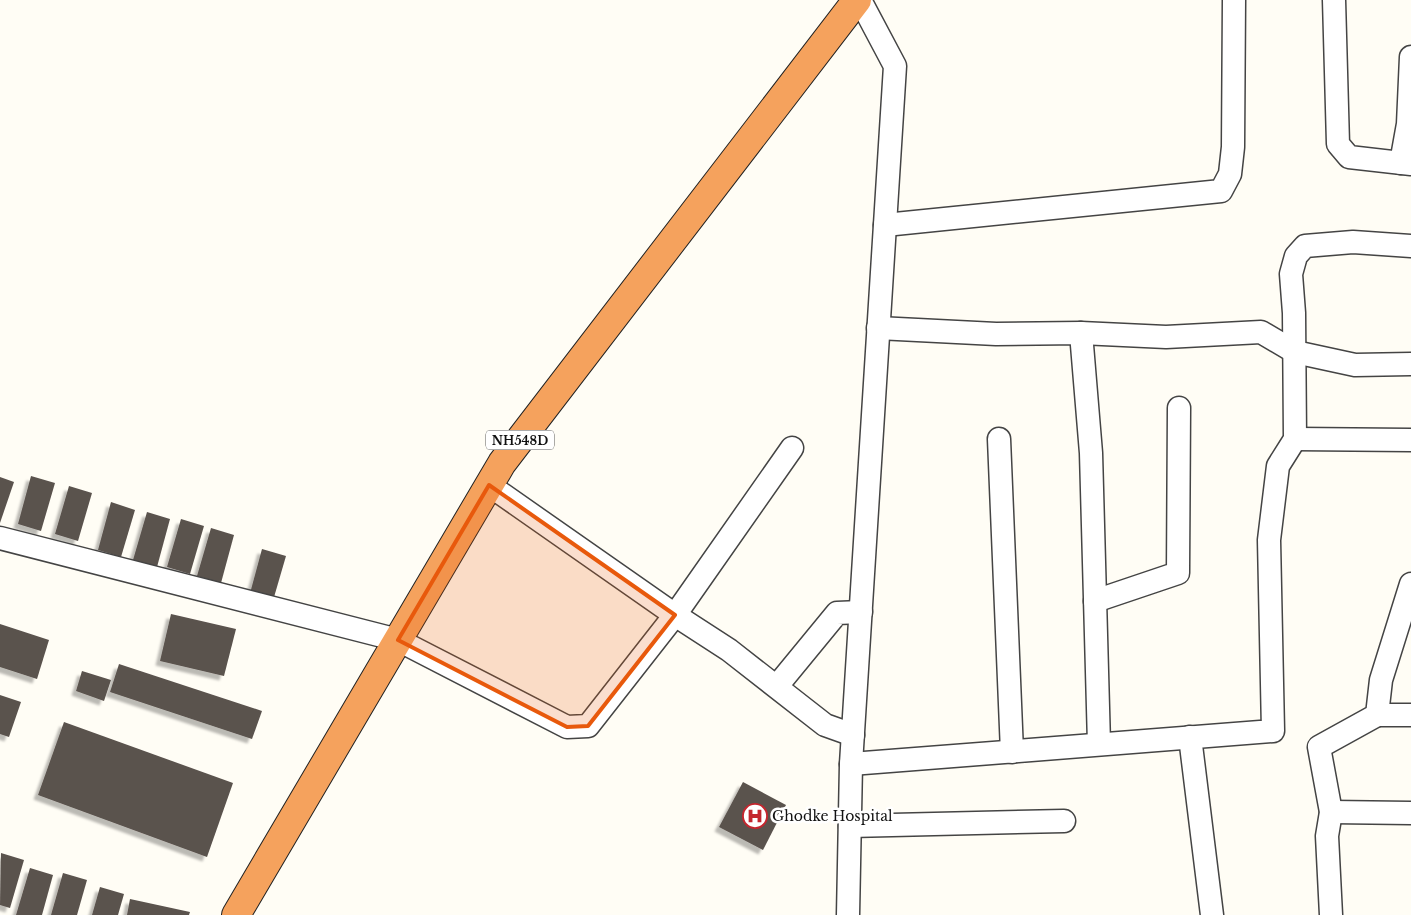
<svg xmlns="http://www.w3.org/2000/svg" width="1411" height="915" font-family="'Libre Baskerville',serif">
<style>
.building{fill:#5a524d;filter:url(#shadow)}
.lines{fill:none;stroke-linecap:round;stroke-linejoin:round}
.minor-casing{stroke:#444;stroke-width:25}
.highway-casing{stroke:#222;stroke-width:30}
.minor{stroke:#fff;stroke-width:22}
.highway{stroke:#f5a25d;stroke-width:28}
.marked{fill:#e8590c;fill-opacity:0.2;stroke:#e8590c;stroke-width:4;stroke-linejoin:round}
.labels{text-anchor:middle;dominant-baseline:central;stroke-width:5;stroke-linejoin:round;paint-order:stroke}
.shield{fill:#fff;stroke:#585858;stroke-width:1}
.shield-label{font-size:12px;font-weight:bold;fill:#111}
.poi-label{font-size:14px;fill:#111;stroke:#fff;text-anchor:start}
</style>
<defs>
<filter id="shadow"><feDropShadow dx="-4.5" dy="4.5" stdDeviation="1" flood-color="#0004"/></filter>
</defs>
<rect width="100%" height="100%" fill="#fffdf5"/>
<g class="building">
<path d="M31 476 55 483 41 531 18 524Z"/>
<path d="M0 477 14 482 0 523Z"/>
<path d="M69 486 92 493 78 541 55 534Z"/>
<path d="M111 502 135 510 121 557 98 550Z"/>
<path d="M147 512 170 519 157 567 133 560Z"/>
<path d="M181 519 204 526 190 574 167 567Z"/>
<path d="M211 528 234 535 221 583 197 576Z"/>
<path d="M262 549 286 556 272 604 249 597Z"/>
<path d="M171 614 236 629 224 676 160 661Z"/>
<path d="M0 624 49 640 37 679 0 667Z"/>
<path d="M119 664 262 711 252 739 110 692Z"/>
<path d="M82 671 111 680 104 701 76 691Z"/>
<path d="M0 695 21 702 9 737 0 734Z"/>
<path d="M64 722 233 783 207 857 38 795Z"/>
<path d="M743 782 786 805 763 850 719 827Z"/>
<path d="M1 853 24 860 10 908 0 905Z"/>
<path d="M30 868 53 875 42 915H16Z"/>
<path d="M63 873 87 880 77 915H51Z"/>
<path d="M100 887 124 894 118 915H92Z"/>
<path d="M130 899 190 912 189 915H127Z"/>
</g>
<g class="lines">
<defs>
<g id="minor">
<path d="M1334 0 1338 144 1349 157 1411 164"/>
<path d="M1401 163 1408 124 1411 57"/>
<path d="M885 225 1221 191 1230 174 1233 147 1234 0"/>
<path d="M878 328 996 334 1081 333 1166 337 1261 332 1295 352 1355 365 1411 364"/>
<path d="M1081 333 1091 453 1099 744"/>
<path d="M999 439 1012 752"/>
<path d="M1295 439 1411 440"/>
<path d="M489 485 675 615 729 650 825 725 853 735"/>
<path d="M0 538 398 640 567 727 588 726 675 615 792 448"/>
<path d="M1095 601 1178 573 1179 408"/>
<path d="M777 686 837 613 861 612"/>
<path d="M1377 715H1411"/>
<path d="M1190 737 1212 915"/>
<path d="M851 764 1273 731 1269 540 1278 466 1295 439 1294 313 1291 274 1296 256 1305 246 1353 242 1411 246"/>
<path d="M1331 812 1411 813"/>
<path d="M850 826 1064 821"/>
<path d="M848 915 851 764 895 66 860 0"/>
<path d="M1331 915 1327 836 1331 812 1319 747 1377 715 1381 680 1411 584"/>
</g>
<path id="highway" d="M236 915 502 463 857 0"/>
</defs>
<use href="#minor" class="minor-casing"/>
<use href="#highway" class="highway-casing"/>
<use href="#minor" class="minor"/>
<use href="#highway" class="highway"/>
</g>
<path class="marked" d="M489 485 675 615 588 726 567 727 398 640Z"/>
<defs>
<symbol id="hospital-ring" viewBox="-11 -11 22 22"><circle r="9.5" fill="#fff" stroke="#c4262e" stroke-width="1.5"/><path d="M-5-5h3v3.5h4V-5h3V5h-3V1.5h-4V5h-3Z" fill="#c4262e"/></symbol>
</defs>
<g fill-rule="evenodd">
<use href="#hospital-ring" x="741" y="802" width="28" height="28"/>
</g>
<g class="labels">
<rect class="shield" x="486" y="430.5" width="68" height="19" rx="4"/>
<g class="shield-label">
<text x="520" y="440">NH548D</text>
</g>
<g class="poi-label">
<text x="772" y="816">Ghodke Hospital</text>
</g>
</g>
</svg>
